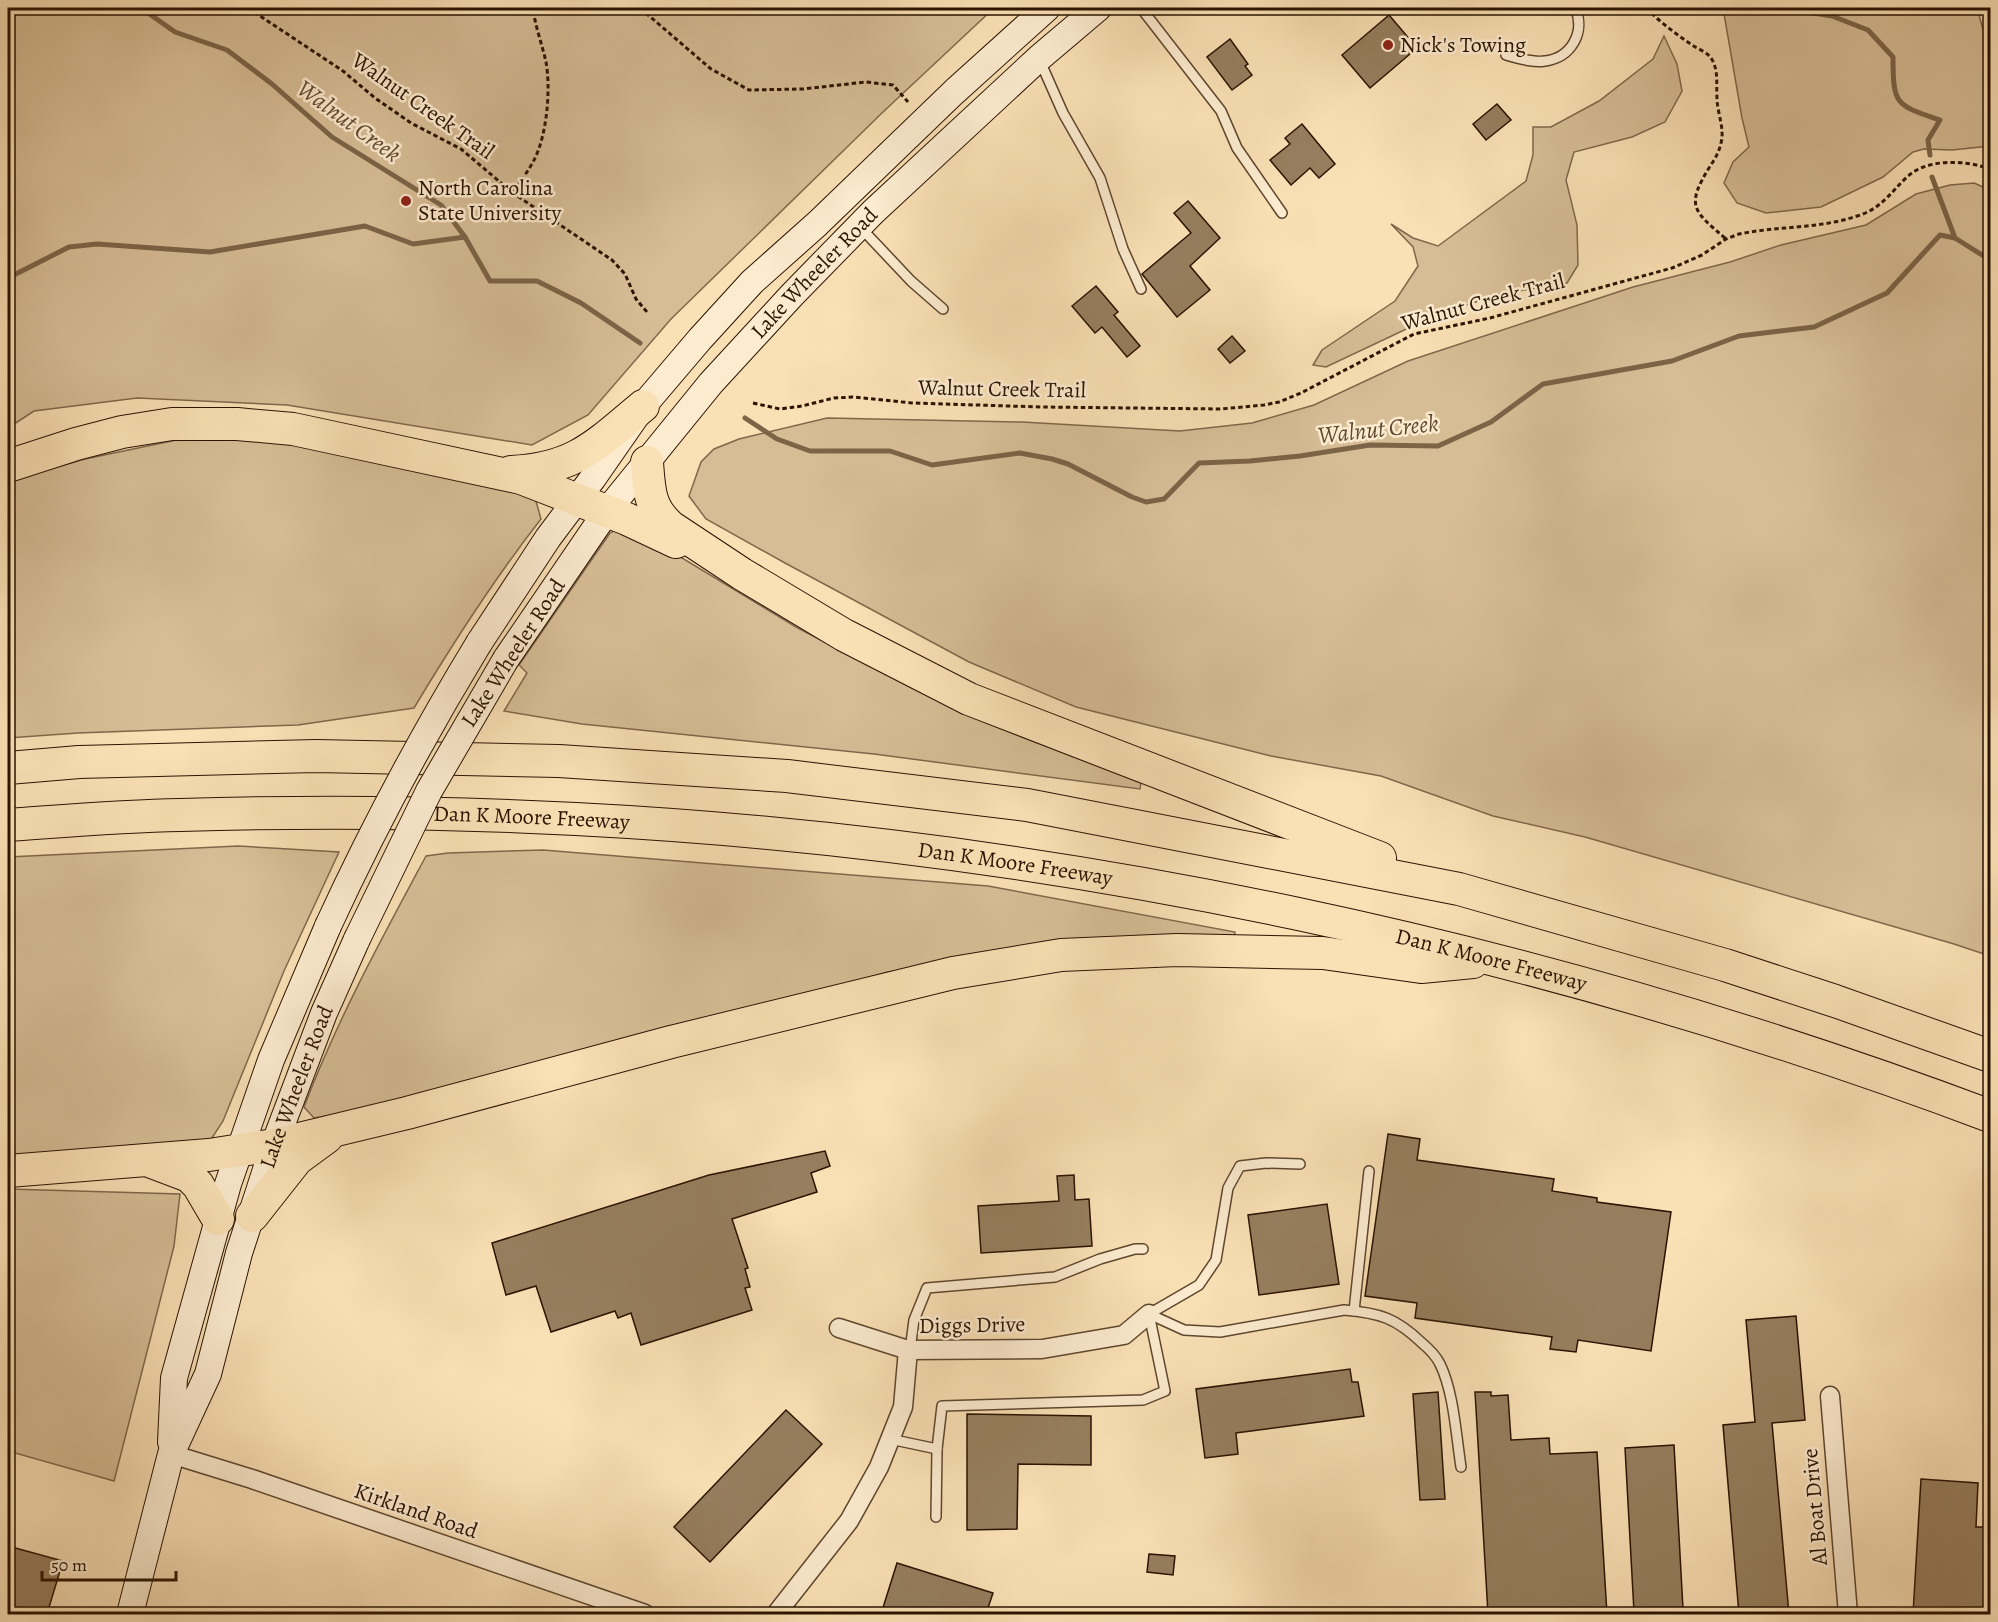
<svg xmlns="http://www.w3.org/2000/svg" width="1998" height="1622" font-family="Alegreya,serif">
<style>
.green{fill:#d7bd96;stroke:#80684b;stroke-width:1.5}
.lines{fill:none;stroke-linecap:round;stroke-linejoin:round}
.stream{stroke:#7c6447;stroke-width:5}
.building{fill:#967e5e;stroke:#2a1300;stroke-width:1.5}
.lane-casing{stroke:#5e462d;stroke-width:12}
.street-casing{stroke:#5e462d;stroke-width:21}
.secondary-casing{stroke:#2a1300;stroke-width:28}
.highway-casing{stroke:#2a1300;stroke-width:34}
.path{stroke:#2a1300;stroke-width:3;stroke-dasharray:4.5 3;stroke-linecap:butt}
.lane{stroke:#fcebcf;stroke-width:9}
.street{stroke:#fcebcf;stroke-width:18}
.secondary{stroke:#fcebcf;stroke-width:26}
.highway{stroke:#fae0b5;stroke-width:32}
.secondary-bridge-casing{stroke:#2a1300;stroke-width:28;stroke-linecap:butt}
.secondary-bridge{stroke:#fcebcf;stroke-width:26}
.poi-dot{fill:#8f2418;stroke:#fcebcf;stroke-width:2}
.labels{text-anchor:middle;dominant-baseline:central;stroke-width:5;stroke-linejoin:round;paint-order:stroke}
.poi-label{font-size:22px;fill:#2a1300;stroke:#fcebcf;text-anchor:start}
.street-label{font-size:22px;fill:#2a1300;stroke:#fcebcf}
.water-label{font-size:24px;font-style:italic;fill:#614930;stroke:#fcebcf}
</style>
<rect width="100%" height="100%" fill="#fae0b5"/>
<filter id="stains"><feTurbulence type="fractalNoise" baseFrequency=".00333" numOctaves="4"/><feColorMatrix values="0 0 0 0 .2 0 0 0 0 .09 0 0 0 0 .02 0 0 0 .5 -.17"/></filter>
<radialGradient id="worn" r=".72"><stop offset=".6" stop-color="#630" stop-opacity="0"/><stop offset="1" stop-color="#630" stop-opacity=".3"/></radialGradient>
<g class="green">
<path d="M8 8H994L883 112 671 319 588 415 532 445 287 405 137 398 34 411 8 428Z"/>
<path d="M1723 8H1977L1989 51 1990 146 1952 150 1924 149 1913 152 1883 177 1821 207 1766 213 1737 203 1724 183 1733 162 1749 147 1742 118Z"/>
<path d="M1664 36 1677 64 1682 91 1665 122 1632 137 1574 152 1566 180 1577 225 1578 265 1567 283 1500 294 1436 315 1326 367 1313 365 1322 350 1395 301 1418 266 1413 247 1391 224 1413 238 1438 246 1526 181 1533 155V127H1551L1599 101 1653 59Z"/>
<path d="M1974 183 1990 190V956L1954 944 1585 837 1493 816 1381 776 1271 756 1076 707 969 662 785 563 706 519 689 496 701 462 714 449 739 439 827 418 1022 422 1180 431 1252 423 1314 405 1408 361 1633 287 1730 262 1781 245 1866 225 1916 194 1950 185Z"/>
<path d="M191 437 292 441 534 494 541 519C494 579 453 643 414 708L298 725 78 733 8 738V481L85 459Z"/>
<path d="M619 528 664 547 796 627 910 687 1025 738 1141 783 1140 789 874 754 582 724 504 711 527 673 519 665 610 533Z"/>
<path d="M238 846 339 852 284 971 223 1121 210 1141 8 1156V857Z"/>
<path d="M543 850 988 886 1235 932 1234 939 1056 947 888 972 752 1010 352 1112 314 1118 304 1107C337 1020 382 938 426 856L448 853Z"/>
<path d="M8 1189 180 1194 174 1246 114 1481 8 1451Z"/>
</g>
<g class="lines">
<g class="stream">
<path d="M141 8 175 32 227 50 272 84 332 137 441 205 465 237 490 281H537L581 303 640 343"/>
<path d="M1783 8 1832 16 1868 30 1893 57C1893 106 1896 105 1940 120L1928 140 1930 155"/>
<path d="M1932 177 1955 238"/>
<path d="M8 278 69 247 97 244 210 252 365 226 413 244 465 237"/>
<path d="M745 418 777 439 810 451H890L932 465 1020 453 1052 459 1068 464 1132 497 1146 502 1164 499 1199 463 1250 461 1300 456 1370 445 1438 446 1491 422 1543 384 1672 361 1739 336 1814 327 1887 293 1940 235 1955 238 1990 260"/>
</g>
</g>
<g class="building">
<path d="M1389 15 1417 48 1370 88 1342 55Z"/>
<path d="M1230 39 1248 64 1245 66 1252 75 1232 90 1207 57Z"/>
<path d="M1497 104 1511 120 1486 140 1473 124Z"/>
<path d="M1302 124 1335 164 1319 178 1310 168 1291 185 1270 160 1290 144 1285 138Z"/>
<path d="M1188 201 1220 238 1190 266 1210 290 1177 317 1142 274 1191 233 1174 213Z"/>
<path d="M1096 286 1118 312 1114 315 1140 346 1127 357 1102 327 1095 333 1072 306Z"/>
<path d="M1232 336 1245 351 1230 363 1218 349Z"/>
<path d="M1388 1134 1420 1139 1417 1160 1554 1179 1552 1191 1597 1198V1202L1671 1212 1651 1351 1578 1340 1576 1352 1550 1349 1552 1337 1415 1318 1417 1303 1365 1296Z"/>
<path d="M825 1151 830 1166 811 1173 817 1192 732 1219 748 1268 745 1269 750 1287 745 1288 752 1310 641 1345 631 1313 618 1318 615 1311 551 1332 536 1286 506 1295 492 1243 709 1175Z"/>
<path d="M1074 1175 1075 1200 1089 1199 1092 1246 981 1253 978 1206 1059 1201 1057 1176Z"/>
<path d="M1327 1204 1339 1284 1259 1295 1248 1215Z"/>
<path d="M1796 1316 1805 1420 1772 1423 1789 1614H1739L1723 1425 1755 1422 1746 1320Z"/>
<path d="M1350 1369 1352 1382H1358L1364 1416 1236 1433 1238 1454 1205 1458 1196 1389Z"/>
<path d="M1438 1392 1445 1499 1420 1500 1413 1394Z"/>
<path d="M1475 1392H1491V1396L1508 1395 1511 1440 1549 1438 1550 1454 1597 1452 1607 1614H1488Z"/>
<path d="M786 1410 822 1444 710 1562 674 1527Z"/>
<path d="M967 1414 1091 1416V1465L1018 1464 1017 1529 967 1530Z"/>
<path d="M1674 1445 1683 1609 1634 1612 1625 1448Z"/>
<path d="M1921 1479 1978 1483 1976 1527H1988L1983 1614H1913Z"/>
<path d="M8 1546 63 1561 47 1614H8Z"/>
<path d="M1149 1554 1175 1556 1173 1575 1147 1572Z"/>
<path d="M897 1563 993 1593 986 1614H881Z"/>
</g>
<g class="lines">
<defs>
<g id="lane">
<path d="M1141 8 1221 111 1237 148 1282 213"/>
<path d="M1506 55C1518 58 1533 63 1545 61 1571 58 1586 32 1575 8"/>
<path d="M1040 61 1063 113 1100 178 1123 249 1141 289"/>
<path d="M861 228 911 281 943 309"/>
<path d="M1354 1311 1369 1171"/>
<path d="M1149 1314 1184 1330 1220 1332 1344 1310C1380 1313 1396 1318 1422 1343 1428 1348 1436 1356 1440 1364 1454 1393 1456 1435 1461 1467"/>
<path d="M1149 1314 1199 1285 1216 1260 1228 1188 1240 1166 1266 1163 1300 1164"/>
<path d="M910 1350 914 1320 927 1288 1055 1277 1100 1259 1135 1249H1143"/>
<path d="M890 1439 937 1449 936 1517"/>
<path d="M937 1449 942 1406 1143 1400 1165 1391 1149 1314"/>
</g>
<g id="street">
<path d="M839 1328 908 1350"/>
<path d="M1830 1396 1848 1614"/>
<path d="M171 1454 252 1479 645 1614"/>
<path d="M776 1614 849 1521 879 1467 903 1407 908 1350 1042 1349 1124 1335 1149 1314"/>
</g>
<g id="secondary">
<path d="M479 643 548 538 593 478 643 406 700 339 752 282 817 224 954 92 1047 8"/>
<path id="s1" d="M506 659 607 511 711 383 792 295 873 212 1039 58 1098 8"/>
<path d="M171 1442 174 1378 228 1184 271 1060 328 926"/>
<path id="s2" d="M130 1614 171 1454 208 1374 239 1253 274 1145 324 1013 357 939"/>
</g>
<g id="highway">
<path d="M647 462C649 490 649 508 671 527L742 574 844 635 969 699 1380 858"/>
<path d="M8 466 76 444 122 432 172 424H237L293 429 521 478 627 519 676 542"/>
<path d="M511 472C575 469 596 445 643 406"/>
<path d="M8 768 79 762 316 756 559 761 787 776 1027 805 1459 889 1725 965 1835 1001 1990 1056"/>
<path id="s3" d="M8 825C65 821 122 816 180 815 311 811 444 812 576 819 1059 844 1537 946 1990 1116"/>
<path d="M152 1162 189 1176 198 1185 218 1219"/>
<path d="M8 1171 209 1155 274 1145 407 1113 671 1042 953 973 1061 955 1177 950 1323 953 1421 967 1473 962"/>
<path d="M252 1216 297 1159 327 1137"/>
</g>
</defs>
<use href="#lane" class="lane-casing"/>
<use href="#street" class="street-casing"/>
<use href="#secondary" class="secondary-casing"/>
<use href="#highway" class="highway-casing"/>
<g class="path">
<path d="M248 8 343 71 375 98 411 123 461 149 513 193 612 260 625 274 636 299 647 312"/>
<path d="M640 8 711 69 749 90 803 89 866 82 893 85 908 102"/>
<path d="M1646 8C1660 22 1676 34 1692 45 1698 49 1707 52 1711 58 1719 70 1716 84 1717 98 1717 112 1725 129 1721 143 1719 153 1714 160 1709 168 1685 207 1694 211 1726 239"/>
<path d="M513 193C519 183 527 173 533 162 547 137 551 89 546 62 542 44 535 26 533 8"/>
<path d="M753 403 780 409 802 406 834 398 853 397 912 403 1041 407 1221 409 1264 405 1279 402 1301 393 1414 334 1490 318 1672 268 1702 255 1726 239 1739 234C1777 226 1819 229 1857 216 1881 209 1890 193 1907 177 1927 158 1966 160 1990 169"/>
</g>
<use href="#lane" class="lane"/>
<use href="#street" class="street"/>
<use href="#secondary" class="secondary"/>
<use href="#highway" class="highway"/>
<defs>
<g id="secondary-bridge">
<path d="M328 926C373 828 423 735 479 643"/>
<path d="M357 939 429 791 506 659"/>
</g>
</defs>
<use href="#secondary-bridge" class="secondary-bridge-casing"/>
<use href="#secondary-bridge" class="secondary-bridge"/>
</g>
<g class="poi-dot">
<circle cx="1388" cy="45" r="6"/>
<circle cx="406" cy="201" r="6"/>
</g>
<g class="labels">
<g class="poi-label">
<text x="1400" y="45">Nick's Towing</text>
<text x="418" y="188">North Carolina<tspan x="418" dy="25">State University</tspan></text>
</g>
<g class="street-label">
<text transform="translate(423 106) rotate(35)">Walnut Creek Trail</text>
<text stroke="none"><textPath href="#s1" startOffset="495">Lake Wheeler Road</textPath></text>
<text transform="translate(1483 302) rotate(-15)">Walnut Creek Trail</text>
<text transform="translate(1002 389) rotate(1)">Walnut Creek Trail</text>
<text transform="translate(513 653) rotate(-57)">Lake Wheeler Road</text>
<text stroke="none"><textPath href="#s3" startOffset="524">Dan K Moore Freeway</textPath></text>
<text stroke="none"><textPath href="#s3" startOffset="1010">Dan K Moore Freeway</textPath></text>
<text stroke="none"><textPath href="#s3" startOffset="1496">Dan K Moore Freeway</textPath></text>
<text stroke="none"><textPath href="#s2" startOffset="554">Lake Wheeler Road</textPath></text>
<text transform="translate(972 1325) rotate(-1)">Diggs Drive</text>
<text transform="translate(1815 1507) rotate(-95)">Al Boat Drive</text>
<text transform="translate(416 1511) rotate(19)">Kirkland Road</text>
</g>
<g class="water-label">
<text transform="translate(349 121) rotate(36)">Walnut Creek</text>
<text transform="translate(1378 429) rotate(-6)">Walnut Creek</text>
</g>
</g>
<rect width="1998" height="1622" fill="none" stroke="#fae0b5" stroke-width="30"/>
<rect x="9" y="9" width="1980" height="1604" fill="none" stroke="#2a1300" stroke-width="3"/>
<rect x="15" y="15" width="1968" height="1592" fill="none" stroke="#2a1300" stroke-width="1.5"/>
<path d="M42 1571v9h134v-9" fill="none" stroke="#2a1300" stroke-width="3"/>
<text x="51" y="1571" font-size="18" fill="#2a1300" stroke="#fcebcf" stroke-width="4.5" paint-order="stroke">50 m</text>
<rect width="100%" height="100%" filter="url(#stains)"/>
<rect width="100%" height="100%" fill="url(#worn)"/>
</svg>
